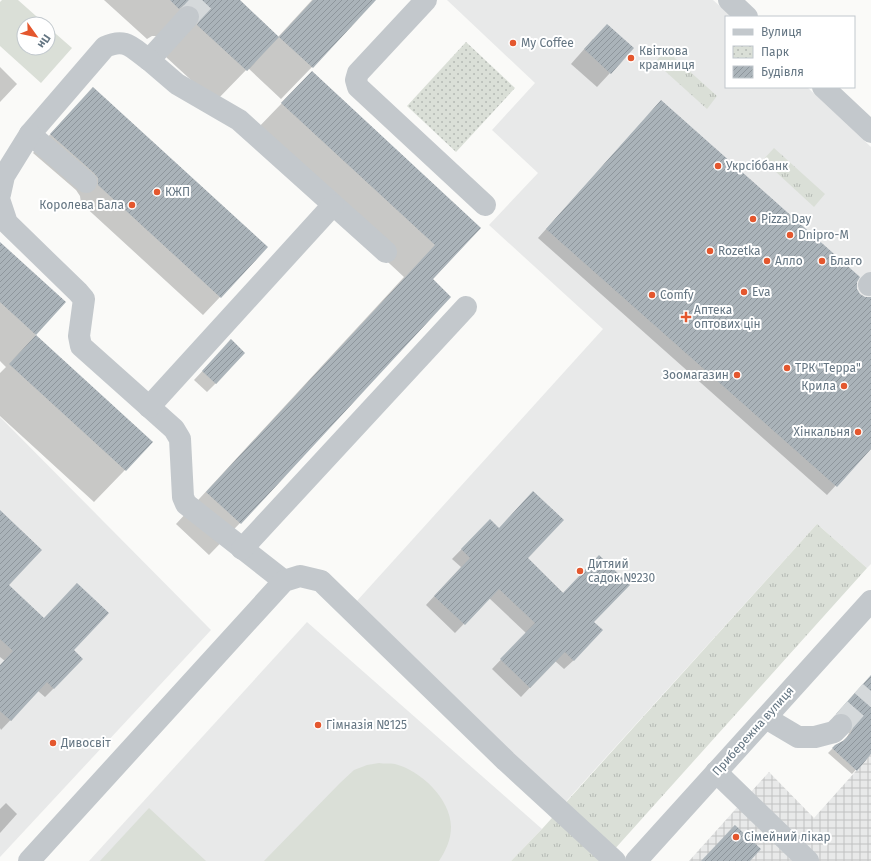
<svg xmlns="http://www.w3.org/2000/svg" width="871" height="861" font-family="'Fira Sans',sans-serif">
<style>
.built{fill:#e8e9e9}
.industrial{fill:url(#industrial-grid)}
.grass{fill:url(#grass-tufts)}
.park{fill:url(#park-dots)}
.pitch{fill:#dadfd7}
.shadow{fill:#0003}
.building{fill:url(#building-hatch)}
.lines{fill:none;stroke-linecap:round;stroke-linejoin:round}
.minor-tunnel{stroke:#d5d9db;stroke-width:22;stroke-dasharray:22 11;stroke-linecap:butt}
.minor{stroke:#c3c8cc;stroke-width:22}
.poi-dot{fill:#e4572e;stroke:#fff;stroke-width:1.5}
.labels{text-anchor:middle;dominant-baseline:central;stroke-width:4;stroke-linejoin:round;paint-order:stroke}
.poi-label{font-size:12px;fill:#657683;stroke:#fff;text-anchor:start}
.street-label{font-size:12px;fill:#657683;stroke:#fff}
</style>
<defs>
<pattern id="industrial-grid" width="8" height="8" patternUnits="userSpaceOnUse"><rect width="8" height="8" fill="#e8e9e9"/><path d="M0 4h8M4 0v8" fill="none" stroke="#c0c1c2"/></pattern>
<pattern id="grass-tufts" width="24" height="20" patternUnits="userSpaceOnUse"><rect width="24" height="20" fill="#dadfd7"/><path d="M3 7l-1-3M5 7V3M7 7l1-3M15 17l-1-3M17 17v-4M19 17l1-3" fill="none" stroke="#b4b9b4"/></pattern>
<pattern id="park-dots" width="8" height="8" patternUnits="userSpaceOnUse"><rect width="8" height="8" fill="#dadfd7"/><path d="M2 2h.1M6 6h.1" fill="none" stroke="#b4b9b4" stroke-width="1.8" stroke-linecap="round"/></pattern>
<pattern id="building-hatch" width="6" height="6" patternUnits="userSpaceOnUse"><rect width="6" height="6" fill="#aab3b9"/><path d="M-1 1l2-2M0 6l6-6M5 7l2-2" fill="none" stroke="#8e969c"/></pattern>
</defs>
<rect width="100%" height="100%" fill="#fafaf8"/>
<g class="built">
<path d="M447 0H713L732 17H726V87H807L871 147V564L867 568 817 524 561 807 346 613 603 329 489 225 538 173 492 130 535 83Z"/>
<path d="M0 417 211 630 0 857Z"/>
<path d="M307 622 542 829 511 861H89Z"/>
</g>
<path class="industrial" d="M871 754V861H689L769 772 814 818Z"/>
<g class="grass">
<path d="M666 50 717 96 707 109 655 62Z"/>
<path d="M774 148 825 194 814 207 763 160Z"/>
<path d="M817 524 867 568 604 861H511L542 829Z"/>
</g>
<path class="park" d="M466 42 515 88 456 152 407 106Z"/>
<g class="pitch">
<path d="M2 0H18L45 24H24V48H48V27L72 48 41 83 0 46V2Z"/>
<path d="M379 763C384 764 390 763 395 764 420 770 451 799 451 827 451 840 446 850 439 861H264L340 783 354 770 367 765Z"/>
<path d="M149 808 206 861H100Z"/>
</g>
<g class="shadow">
<path d="M104 0H238L278 37 312 0H375L312 67 281 99 248 68 215 102 166 57 169 51 158 36H152L147 39Z"/>
<path d="M593 39 610 73 597 87 571 64Z"/>
<path d="M0 67 17 84 0 102Z"/>
<path d="M312 72 480 228 432 280 450 297 240 523 209 555 176 524 404 277 251 135Z"/>
<path d="M93 88 220 297 203 315 81 203 80 196 76 190 33 153Z"/>
<path d="M661 101 856 288 860 295 866 298H871V447L827 495 538 238Z"/>
<path d="M0 243 65 302 35 335 152 442 94 502 0 416V373L6 367 0 361Z"/>
<path d="M222 350 216 383 207 392 194 380Z"/>
<path d="M0 526 8 585 72 650 54 688 45 697 38 691 1 730 0 728V666L5 661 0 657Z"/>
<path d="M481 529 527 558 593 622 574 660 564 669 555 661 521 697 492 669 526 633 489 598 455 633 426 605 461 567 452 559Z"/>
<path d="M871 676V753L852 774 828 753 836 745 846 739 849 733V726L833 718Z"/>
<path d="M6 803 17 814 0 833V809Z"/>
</g>
<g class="building">
<path d="M170 0H240L279 37 247 71 197 25 200 19V14L197 8 190 5H184L179 9Z"/>
<path d="M313 0H376L313 68 279 37Z"/>
<path d="M607 24 634 48 611 74 584 49Z"/>
<path d="M312 71 481 228 433 279 451 297 241 524 206 492 435 245 281 103Z"/>
<path d="M93 87 268 247 221 298 98 185V178L94 173 50 134Z"/>
<path d="M661 100 860 277 857 282V289L860 294 865 297H871V449L837 487 546 229Z"/>
<path d="M0 242 66 302 36 335 0 302Z"/>
<path d="M36 335 153 442 126 471 9 364Z"/>
<path d="M231 339 245 353 216 384 202 371Z"/>
<path d="M533 491 564 520 528 558 563 593 599 555 630 585 594 622 603 630 574 661 565 652 530 688 500 659 535 623 499 589 465 625 434 596 470 558 461 549 490 519 499 528Z"/>
<path d="M0 510 42 550 9 585 44 618 77 583 109 613 74 650 83 659 54 689 47 682 11 721 0 711V665L13 651 0 639Z"/>
<path d="M871 675V754L857 771 832 748 835 745 843 741 850 734 853 728V721L850 716 844 713 836 714Z"/>
<path d="M735 825 761 849 750 861H701Z"/>
</g>
<g class="lines">
<g class="minor-tunnel">
<path d="M188 17 204 0"/>
<path d="M841 725 871 691"/>
</g>
<g class="minor">
<path d="M426 0 358 73 356 80 358 87 485 205"/>
<path d="M729 0 747 17"/>
<path d="M188 17 149 60 177 84 239 120 386 252"/>
<path d="M823 87 871 132"/>
<path d="M86 182 30 134 105 47C126 37 132 48 149 60"/>
<path d="M0 194 4 176 30 134"/>
<path d="M0 202 7 223 78 292 84 299 79 336 81 346 174 429 180 439 183 497 186 504 284 581"/>
<path d="M869 285 871 283"/>
<path d="M149 407 333 205"/>
<path d="M242 549 466 307"/>
<path d="M766 718 798 737H815L834 732 841 725"/>
<path d="M716 772 808 861"/>
<path d="M29 861 284 581 300 576 321 581 506 761 615 861"/>
<path d="M636 861 871 601"/>
</g>
</g>
<g class="poi-dot">
<circle cx="513" cy="43" r="4"/>
<circle cx="631" cy="58" r="4"/>
<circle cx="718" cy="166" r="4"/>
<circle cx="157" cy="192" r="4"/>
<circle cx="132" cy="205" r="4"/>
<circle cx="753" cy="219" r="4"/>
<circle cx="790" cy="235" r="4"/>
<circle cx="710" cy="251" r="4"/>
<circle cx="767" cy="261" r="4"/>
<circle cx="822" cy="261" r="4"/>
<circle cx="744" cy="292" r="4"/>
<circle cx="652" cy="295" r="4"/>
<path d="M684 311h4v4h4v4h-4v4h-4v-4h-4v-4h4z"/>
<circle cx="787" cy="368" r="4"/>
<circle cx="737" cy="375" r="4"/>
<circle cx="844" cy="386" r="4"/>
<circle cx="858" cy="432" r="4"/>
<circle cx="580" cy="571" r="4"/>
<circle cx="318" cy="725" r="4"/>
<circle cx="53" cy="743" r="4"/>
<circle cx="736" cy="837" r="4"/>
</g>
<g class="labels">
<g class="poi-label">
<text x="521" y="43">My Coffee</text>
<text x="639" y="51">Квіткова<tspan x="639" dy="14">крамниця</tspan></text>
<text x="726" y="166">Укрсіббанк</text>
<text x="165" y="192">КЖП</text>
<text x="124" y="205" text-anchor="end">Королева Бала</text>
<text x="761" y="219">Pizza Day</text>
<text x="798" y="235">Dnipro-M</text>
<text x="718" y="251">Rozetka</text>
<text x="775" y="261">Алло</text>
<text x="830" y="261">Благо</text>
<text x="752" y="292">Eva</text>
<text x="660" y="295">Comfy</text>
<text x="694" y="310">Аптека<tspan x="694" dy="14">оптових цін</tspan></text>
<text x="795" y="368">ТРК "Терра"</text>
<text x="729" y="375" text-anchor="end">Зоомагазин</text>
<text x="836" y="386" text-anchor="end">Крила</text>
<text x="850" y="432" text-anchor="end">Хінкальня</text>
<text x="588" y="564">Дитяий<tspan x="588" dy="14">садок №230</tspan></text>
<text x="326" y="725">Гімназія №125</text>
<text x="61" y="743">Дивосвіт</text>
<text x="744" y="837">Сімейний лікар</text>
</g>
<g class="street-label">
<text transform="translate(753 731) rotate(-48)">Прибережна вулиця</text>
</g>
</g>
<rect x="725" y="16" width="130" height="72" fill="#ffffff" stroke="#c1c8cd"/>
<rect x="733" y="29" width="20" height="6" fill="#c3c8cc" stroke="#c1c8cd"/>
<text x="761" y="36" font-size="12" fill="#657683">Вулиця</text>
<rect x="733" y="46" width="20" height="12" fill="url(#park-dots)" stroke="#c1c8cd"/>
<text x="761" y="56" font-size="12" fill="#657683">Парк</text>
<rect x="733" y="66" width="20" height="12" fill="url(#building-hatch)" stroke="#c1c8cd"/>
<text x="761" y="76" font-size="12" fill="#657683">Будівля</text>
<g transform="translate(36 36) rotate(123)"><circle r="19" fill="#ffffff" stroke="#c1c8cd"/>
<path d="M0-3L7 15L0 10L-7 15Z" fill="#e4572e"/>
<text y="-6" font-size="11" font-weight="bold" text-anchor="middle" fill="#657683">Пн</text>
</g>
</svg>
